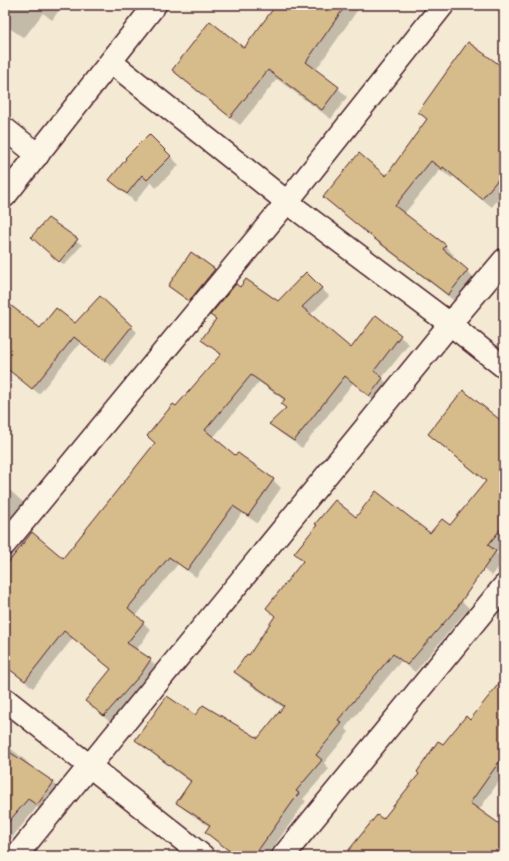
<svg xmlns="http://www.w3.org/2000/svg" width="509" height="861" font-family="'Indie Flower',sans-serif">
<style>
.shadow{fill:#0003}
.building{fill:#d6bb8b;stroke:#4a1f2b}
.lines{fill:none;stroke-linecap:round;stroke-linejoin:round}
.minor-casing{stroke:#4a1f2b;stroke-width:25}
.secondary-casing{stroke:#4a1f2b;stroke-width:25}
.minor{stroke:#fcf5e5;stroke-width:22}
.secondary{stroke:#fcf5e5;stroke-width:22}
</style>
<rect width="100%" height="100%" fill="#f4e9d3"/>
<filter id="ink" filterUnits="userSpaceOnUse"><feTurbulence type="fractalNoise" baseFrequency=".025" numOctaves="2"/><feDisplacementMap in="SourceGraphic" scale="8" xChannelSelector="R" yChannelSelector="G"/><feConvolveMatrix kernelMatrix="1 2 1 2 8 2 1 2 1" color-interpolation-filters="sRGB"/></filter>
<g filter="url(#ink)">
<g class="shadow">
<path d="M5 5H63L52 20 43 13 24 38 5 25Z"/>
<path d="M286 5H361L315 71 338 88 347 97 331 119 277 79 240 125 182 79 173 70 244 49Z"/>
<path d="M504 69V192L492 207 453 176 452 178 440 170 404 214 445 246 454 255 452 258 477 280 457 303 381 245 334 206 324 197 387 177 427 120 420 112Z"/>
<path d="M149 135 179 165 156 188 151 182 135 202 110 180Z"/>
<path d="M48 219 82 245 64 265 37 241Z"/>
<path d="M192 254 219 275 194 305 169 286Z"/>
<path d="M306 273 329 296 310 315 351 349 376 317 409 344 382 378 390 387 377 403 353 383 302 448 279 432 271 424 287 409 285 401 259 382 213 438 235 456 273 480 281 488 257 523 242 513 196 577 178 564 136 616 151 630 136 650 150 660 158 668 112 724 86 701 112 670 73 638 33 688 5 666V557L10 556 15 553 32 533 63 559 156 444 148 436 176 408 221 355 203 339 217 320 211 315 278 302Z"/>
<path d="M5 303 40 329 75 324 131 326 137 332 111 366 81 342 39 394 16 375 5 339Z"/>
<path d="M504 334V347L498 341Z"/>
<path d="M504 424V543L496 553 504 560 492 576 450 544 487 482 437 442 429 434Z"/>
<path d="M5 486 24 503 13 517 5 542Z"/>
<path d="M356 518 393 534 469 608 415 672 401 661 345 728 349 732 324 763 329 769 303 799 306 801 267 856H235L206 831 210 827 185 810 177 803 191 783 144 747 137 740 196 716 259 739 284 708 243 680 236 672 249 656 276 617 304 562 295 553Z"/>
<path d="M504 678V774L479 810 504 828V856H346L383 821 443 746 471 721Z"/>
<path d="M5 744 25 760 34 769 53 782 62 791 46 813 37 807 9 841 12 844 5 853Z"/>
<path d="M69 851 74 856H65Z"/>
</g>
<g class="building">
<path d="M276 5H346L306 62 339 87 322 110 268 70 230 117 172 70 210 21 244 48Z"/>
<path d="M468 42 504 68V172L482 199 443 167 442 169 431 161 395 206 446 245 443 249 468 270 448 295 371 236 323 197 359 153 386 176 427 119 418 112Z"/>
<path d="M149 134 171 156 147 180 142 175 127 194 109 180 126 159 125 158Z"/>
<path d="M48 218 78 239 59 262 31 237Z"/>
<path d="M191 252 215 269 189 301 168 286Z"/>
<path d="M306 272 322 288 302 307 351 348 376 315 401 335 374 371 383 378 369 396 345 376 294 441 269 424 286 408 281 404 285 399 251 375 205 430 235 455 238 453 274 479 248 516 233 506 187 570 169 557 128 608 144 622 127 643 151 659 141 674 104 716 85 701 111 669 64 631 25 681 5 666V567L32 532 63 558 155 443 147 436 173 404 176 406 221 354 201 340 216 319 210 315 236 284 240 287 246 279 278 301Z"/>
<path d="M100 296 132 326 104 361 74 337 32 389 5 367V301L40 328 56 308 75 323Z"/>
<path d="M463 390 504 423V525L488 545 496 551 456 609 407 665 393 654 338 720 342 723 316 755 322 760 296 791 299 793 254 856H236L205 832 210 825 176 803 191 781 135 740 167 696 195 715 203 705 258 738 284 706 234 672 247 654 249 655 275 616 266 608 303 561 294 553 317 525 315 524 335 500 356 517 376 491 430 533 442 519 450 525 486 481 428 434Z"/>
<path d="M504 677V755L470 803 504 827V856H344L377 815 383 819 419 774 417 772 438 741 443 744 466 716 470 720Z"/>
<path d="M5 749 54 782 37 805 28 799 5 826Z"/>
</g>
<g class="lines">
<defs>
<g id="minor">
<path d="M111 62 287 202 450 324 504 367"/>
<path d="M5 129 38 155"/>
<path d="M5 544 287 202 443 5"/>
<path d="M5 699 203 856"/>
<path d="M16 856 450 324 504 260"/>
<path d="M283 856 504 586"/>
</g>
<path id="secondary" d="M5 196 155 5"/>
</defs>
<use href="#minor" class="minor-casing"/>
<use href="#secondary" class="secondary-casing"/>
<use href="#minor" class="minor"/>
<use href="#secondary" class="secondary"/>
</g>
</g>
<rect width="509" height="861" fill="none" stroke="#fcf5e5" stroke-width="20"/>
<rect x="10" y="10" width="489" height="841" fill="none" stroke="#4a1f2b" stroke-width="1.5" filter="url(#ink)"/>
</svg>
